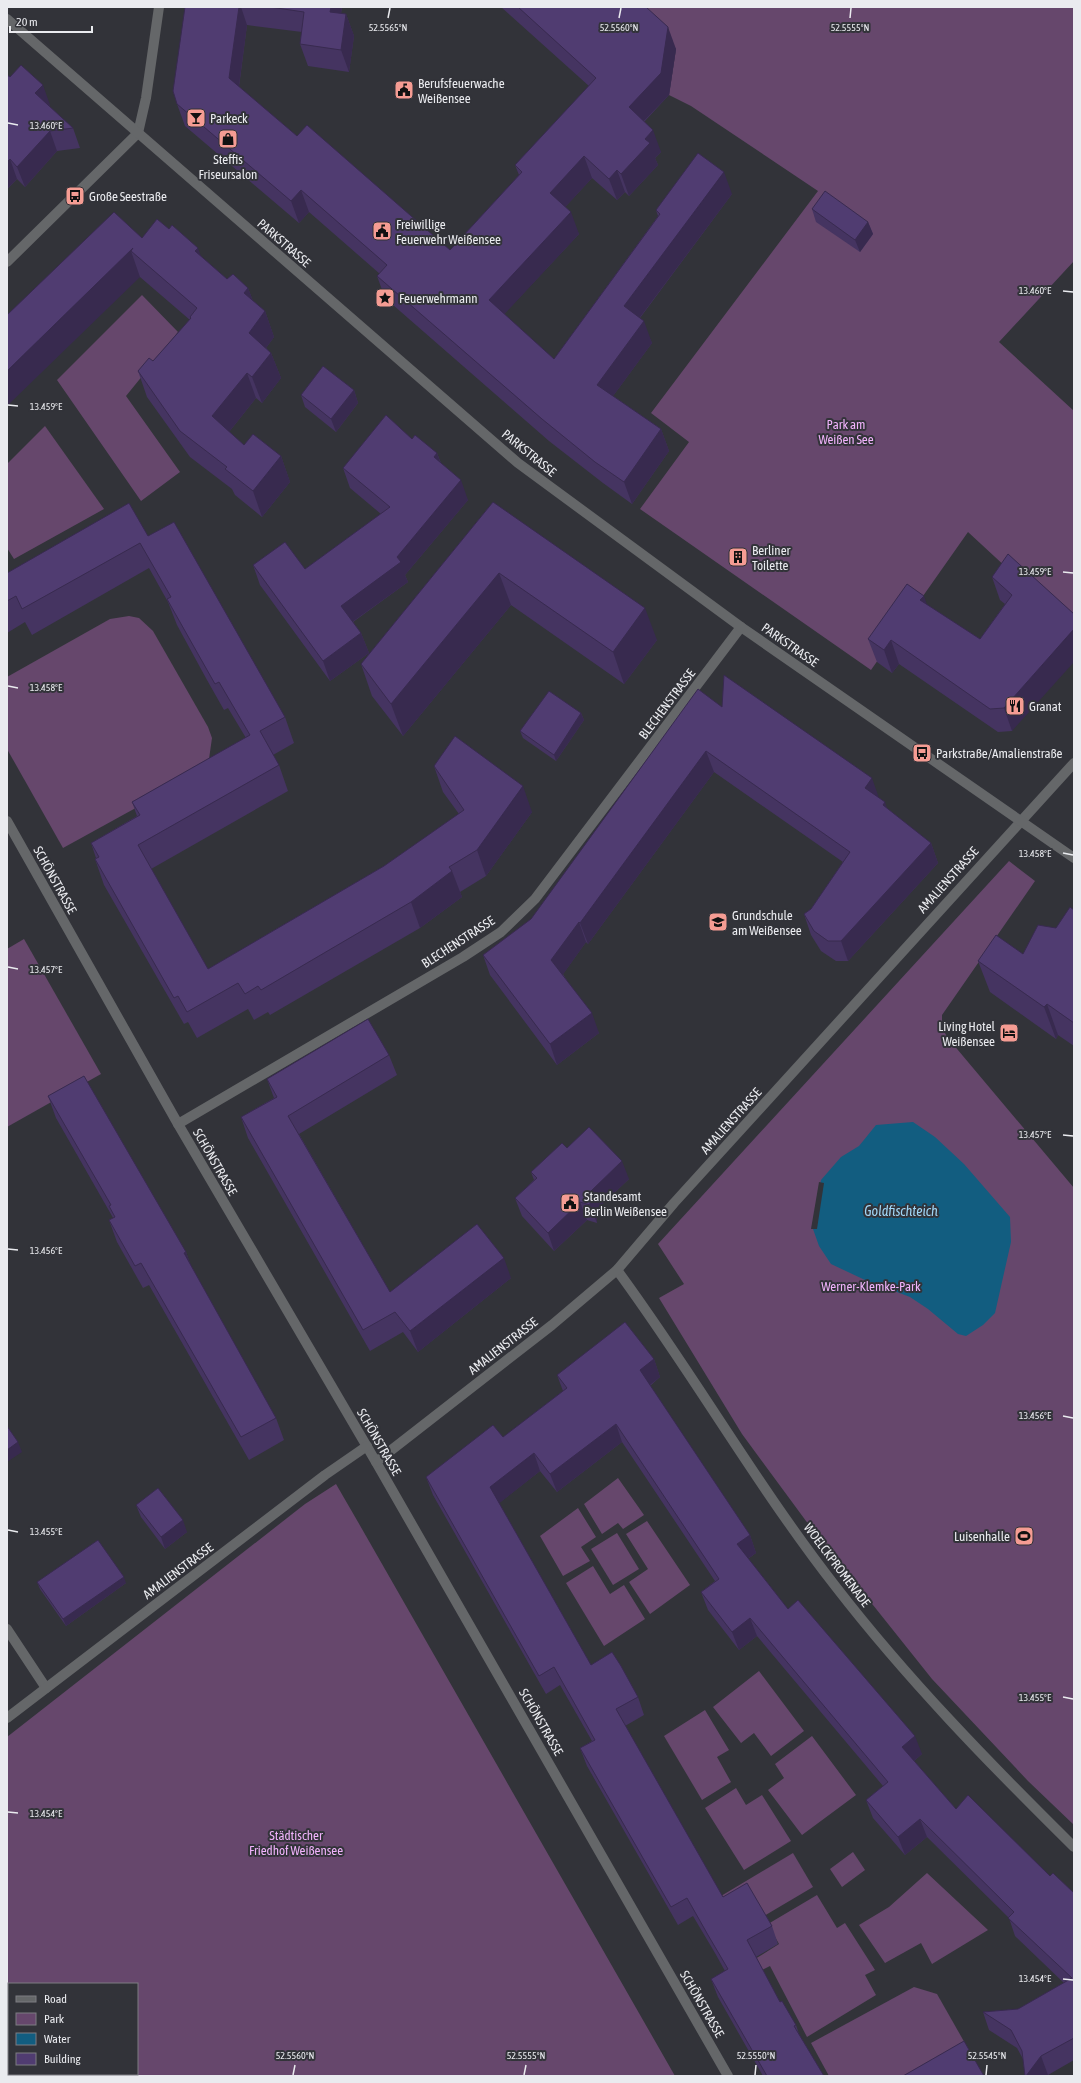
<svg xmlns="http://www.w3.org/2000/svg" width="1081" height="2083" font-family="'Asap Condensed',sans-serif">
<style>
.green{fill:#66476c;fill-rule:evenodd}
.water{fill:#125d80}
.pier{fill:#323339}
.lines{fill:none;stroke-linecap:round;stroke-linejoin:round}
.minor{stroke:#656769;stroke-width:10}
.tertiary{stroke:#656769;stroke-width:10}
.wall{fill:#453461}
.shaded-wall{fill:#382a4f}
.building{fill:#503c71;stroke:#382a4f}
.ticks{fill:none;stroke:#eaebef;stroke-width:1.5}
.labels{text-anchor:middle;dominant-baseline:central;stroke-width:4;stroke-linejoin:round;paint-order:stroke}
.poi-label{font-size:13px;fill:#eaebef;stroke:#323339;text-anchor:start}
.street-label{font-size:13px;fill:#eaebef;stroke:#323339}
.park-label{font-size:13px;fill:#f1b3fc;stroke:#323339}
.water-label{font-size:14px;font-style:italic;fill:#a0d6f6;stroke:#323339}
.ticks-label{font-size:10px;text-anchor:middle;fill:#eaebef;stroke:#323339;stroke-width:4;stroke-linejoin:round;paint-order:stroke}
</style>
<rect width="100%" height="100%" fill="#323339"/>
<g class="green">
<path d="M629 7H1074V261L999 342 1074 411V630L968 532 871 670 640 509 689 442 651 413 818 191 691 106 669 95 676 49Z"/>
<path d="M142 295 178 332 126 396 180 472 141 501 57 380Z"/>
<path d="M45 426 104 509 14 559 7 548V464Z"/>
<path d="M129 616 139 618 153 631 208 727 212 738 209 759 192 777 63 848 7 749V677L110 619Z"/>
<path d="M1009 861 1035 881 942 1015V1027L947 1037 1074 1188V1825L1028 1781 932 1679 806 1521 742 1434 659 1298 684 1284 658 1244Z"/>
<path d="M24 939 101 1074 7 1127V949Z"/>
<path d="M618 1478 644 1515 623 1529 618 1523 602 1534 584 1504Z"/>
<path d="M336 1484 358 1522 675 2076H7V1737L305 1504ZM9 1984H137V2074H9Z"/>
<path d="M578 1508 596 1537 581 1547 590 1561 563 1576 540 1536Z"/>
<path d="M647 1521 690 1585 650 1614 629 1582 648 1569 626 1534Z"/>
<path d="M617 1533 639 1569 613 1585 591 1549Z"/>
<path d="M593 1566 610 1594 624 1585 645 1619 604 1646 566 1583Z"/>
<path d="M759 1671 804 1731 771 1756 754 1733 741 1743 713 1707Z"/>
<path d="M705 1710 729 1750 717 1757 731 1782 702 1800 664 1736Z"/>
<path d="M812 1736 856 1795 802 1835 768 1790 784 1778 775 1764Z"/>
<path d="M736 1788 746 1805 762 1795 791 1841 744 1870 705 1808Z"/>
<path d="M853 1852 865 1870 842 1887 830 1869Z"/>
<path d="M793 1853 813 1887 764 1916 721 1896Z"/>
<path d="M927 1873 988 1930 932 1964 921 1943 885 1963 859 1925 889 1907Z"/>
<path d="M817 1895 837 1928 845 1923 875 1970 865 1975 876 1995 807 2037 770 1966 760 1971 755 1959 779 1944 768 1924Z"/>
<path d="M914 1987 937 1994 966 2045 913 2076H829L811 2043Z"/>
</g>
<path class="water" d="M913 1122 935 1137 964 1164 1010 1217 1011 1242 995 1313 983 1325 966 1336 958 1334 928 1309 910 1297 865 1280 831 1264 819 1246 813 1229 821 1180 841 1157 859 1146 876 1125Z"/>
<path class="pier" d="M819 1182 824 1183 817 1229H811Z"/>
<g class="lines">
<g class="minor">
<path d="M7 262 138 133 146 98 159 7"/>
<path d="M7 821 178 1124 376 1462 728 2076"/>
<path d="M178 1124 463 957 501 932 535 899 741 627"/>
<path d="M617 1270C693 1373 757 1486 836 1587 908 1680 990 1764 1074 1847"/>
<path d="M376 1462 552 1325 617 1270 674 1203 1074 763"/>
<path d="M7 1629 46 1688"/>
<path d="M7 1718 325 1475 367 1446"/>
</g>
<path class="tertiary" d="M7 19 518 463 741 627 1074 858"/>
</g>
<g class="wall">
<path d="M185 7H342L341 14H346L354 36 349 72 308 66 300 44 302 32 247 25 239 87 297 136 450 250 519 175 515 165 589 86 501 7H646L676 49 669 95 644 122 661 152 655 158 658 165 629 196 625 192 617 200 592 178 565 207 579 234 504 314 554 359 658 216 656 210 732 194 640 318 652 343 613 396 661 429 669 451 632 504 603 483 549 441 385 298 377 276 380 274 309 212 299 223 185 126 177 104Z"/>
<path d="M10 77 50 105 49 106 73 128 80 148 57 151 25 187 17 179 7 189Z"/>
<path d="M812 209 868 222 873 234 860 252 816 222Z"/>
<path d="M142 238 202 257 227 279 248 288 253 301 265 311 274 337 266 348 271 353 281 378 262 403 256 398 229 432 244 445 281 456 290 482 262 517 235 495 232 489 190 457 147 397 138 371 153 361 190 320 140 277 7 315Z"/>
<path d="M354 390 358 403 336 432 305 407 301 395Z"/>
<path d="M412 439 437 453 441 463 468 500 405 575 408 582 353 622 361 633 369 653 330 681 260 585 253 565 305 569 381 514 350 488 343 468Z"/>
<path d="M493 502 657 640 624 684 511 605 403 736 372 696 361 664Z"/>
<path d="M148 536 285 717 294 743 273 755 279 765 288 791 151 869 208 969 384 866 459 814 443 792 434 766 532 812 486 876 460 892 462 897 420 928 270 1015 268 1012 254 1020 248 1009 197 1038 188 1022 184 1024 104 885 95 859 96 858 91 843 137 816 132 802 246 738 228 708 224 710 207 680 177 625 168 602 149 568 32 635 25 622 7 633V573Z"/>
<path d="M992 577 1074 614 1012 731 998 732 899 664 892 673 877 662 868 639 927 605 980 639 1005 604 1000 600Z"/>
<path d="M722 707 879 798 887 809 931 843 938 863 848 961H836L821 951 811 935 804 914 811 909 843 862 714 772 588 944 586 942 563 974 599 1033 557 1065 490 975 483 955 531 919Z"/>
<path d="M581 713 584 720 556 761 523 738 520 731Z"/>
<path d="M1074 910V1046L1058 1035 1056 1039 990 992 978 961 1023 954 1056 928Z"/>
<path d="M389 1055 397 1075 299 1134 390 1292 511 1278 418 1352 403 1332 370 1351 248 1138 241 1117 274 1098 267 1079Z"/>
<path d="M48 1096 186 1252 191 1266 276 1418 284 1440 249 1460 149 1285 143 1288 117 1242 109 1220 113 1218 112 1216 56 1118Z"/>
<path d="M567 1148 629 1179 596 1210 597 1223 587 1220 554 1251 522 1216 515 1198 534 1180 531 1172Z"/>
<path d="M654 1359 660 1377 650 1386 750 1535 756 1553 748 1559 788 1609 922 1754 914 1761 956 1809 1074 1893V2060L1048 2075 1047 2076H1025L1023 2059 1017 2048 989 2030 983 2012 1018 2009 1064 1983 1015 1936 1009 1918 927 1837 905 1855 873 1818 866 1800 883 1786 757 1636 739 1650 708 1610 701 1592 715 1581 622 1442 557 1492 540 1471 499 1503 591 1665 638 1697 644 1715 625 1726 723 1897 772 1926 778 1944 756 1957 780 2002 796 2025 799 2034 824 2076H763L718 1997 711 1979 725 1971 715 1953 693 1916 678 1925 587 1766 580 1748 592 1741 560 1685 546 1694 433 1495 426 1477 503 1437 563 1391 557 1375Z"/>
<path d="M136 1505 187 1532 165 1549 141 1517Z"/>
<path d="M37 1582 126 1583 66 1626 40 1589Z"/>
</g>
<g class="shaded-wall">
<path d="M239 7H241L247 25 237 100 229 78Z"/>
<path d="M331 7H342L338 34 330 12Z"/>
<path d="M346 14 354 36 349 72 341 50Z"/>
<path d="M668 27 676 49 669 95 636 129 629 107Z"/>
<path d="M43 85 50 105 42 113 35 93Z"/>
<path d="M653 130 661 152 655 158 658 165 629 196 621 174 645 139Z"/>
<path d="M50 131 57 151 25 187 17 167Z"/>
<path d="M584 156 592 178 558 215 550 193Z"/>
<path d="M10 159 17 179 7 189V162Z"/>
<path d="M617 170 625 192 617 200 609 179Z"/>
<path d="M724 172 732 194 632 328 624 306Z"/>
<path d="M301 190 309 212 299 223 291 201Z"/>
<path d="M571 212 579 234 497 322 489 300Z"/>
<path d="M868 222 873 234 860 252 855 240Z"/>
<path d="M133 248 131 251 140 277 7 406V371Z"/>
<path d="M198 248 207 273 195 251Z"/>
<path d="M248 288 258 314 244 293Z"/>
<path d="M265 311 274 337 258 359 249 333Z"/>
<path d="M644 321 652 343 605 407 597 385Z"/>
<path d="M271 353 281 378 262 403 252 377Z"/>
<path d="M247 373 256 398 221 442 212 416Z"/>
<path d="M354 390 358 403 336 432 331 419Z"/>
<path d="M661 429 669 451 632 504 624 482Z"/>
<path d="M437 453 444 473 434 457Z"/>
<path d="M281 456 290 482 262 517 253 491Z"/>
<path d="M461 480 468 500 405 575 408 582 348 625 341 606 397 557Z"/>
<path d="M499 573 511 605 403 736 391 704Z"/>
<path d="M924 596 932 619 920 600Z"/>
<path d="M645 608 657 640 624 684 613 652Z"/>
<path d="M1074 629V662L1012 731 1004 708Z"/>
<path d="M361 633 369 653 330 681 323 661Z"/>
<path d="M891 640 899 664 892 673 884 650Z"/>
<path d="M581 713 584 720 556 761 554 755Z"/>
<path d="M706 751 714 772 588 944 580 923Z"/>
<path d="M872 778 879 798 865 788Z"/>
<path d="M523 786 532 812 486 876 477 850Z"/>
<path d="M885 802 892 823 883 805Z"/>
<path d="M931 843 938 863 848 961 841 941Z"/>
<path d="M452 871 462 897 420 928 411 902Z"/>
<path d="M579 922 586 942 559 980 551 960Z"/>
<path d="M1047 1004 1058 1035 1056 1039 1044 1007Z"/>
<path d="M592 1013 599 1033 557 1065 550 1044Z"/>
<path d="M622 1161 629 1179 596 1210 597 1223 590 1205V1192Z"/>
<path d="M580 1202 587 1220 554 1251 548 1233Z"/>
<path d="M186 1252 194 1274 184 1253Z"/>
<path d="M504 1258 511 1278 418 1352 410 1331Z"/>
<path d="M654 1359 660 1377 646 1388 640 1370Z"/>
<path d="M616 1424 622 1442 557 1492 550 1474Z"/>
<path d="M18 1442 22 1452 7 1462V1450Z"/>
<path d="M534 1453 540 1471 497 1505 490 1487Z"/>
<path d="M183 1520 187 1532 165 1549 161 1537Z"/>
<path d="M750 1535 756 1553 743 1562 737 1544Z"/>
<path d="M124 1577 126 1583 66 1626 63 1619Z"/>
<path d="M750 1618 757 1636 739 1650 732 1632Z"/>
<path d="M915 1736 922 1754 909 1765 902 1747Z"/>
<path d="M920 1819 927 1837 905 1855 898 1837Z"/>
<path d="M1041 2056 1048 2075 1047 2076H1026Z"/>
</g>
<g class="building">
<path d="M185 7H239L229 78 297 136 307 125 450 250 522 172 515 165 596 78 518 7H646L668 27 661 73 629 107 653 130 645 139 650 143 621 174 617 170 609 179 584 156 550 193 571 212 489 300 554 359 660 214 656 210 698 153 724 172 624 306 644 321 597 385 661 429 624 482 595 462 542 419 377 276 387 265 301 190 291 201 177 104 173 91Z"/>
<path d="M270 7H331L330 12 346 14 341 50 300 44 304 12Z"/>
<path d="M21 65 43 85 35 93 73 128 50 131 17 167 10 159 7 162V75L10 77Z"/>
<path d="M825 191 868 222 855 240 812 209Z"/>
<path d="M114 212 142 238 157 219 169 229 172 225 198 248 195 251 227 279 233 274 248 288 244 293 265 311 249 333 271 353 252 377 247 373 212 416 244 445 253 434 281 456 253 491 225 469 227 467 180 431 138 371 149 358 153 361 191 318 190 317 197 308 131 251 133 248 7 371V315Z"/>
<path d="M323 366 354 390 331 419 301 395Z"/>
<path d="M386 415 412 439 415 435 437 453 434 457 461 480 397 557 401 562 341 606 361 633 323 661 253 565 285 542 305 569 390 507 343 468Z"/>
<path d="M493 502 645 608 613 652 499 573 391 704 361 664Z"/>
<path d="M129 503 148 536 174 522 285 717 260 731 279 765 138 845 208 969 384 866 464 810 434 766 455 736 523 786 477 850 449 867 452 871 411 902 261 990 258 986 245 994 238 983 187 1012 178 996 174 998 95 859 99 857 91 843 140 815 132 802 250 735 219 682 215 684 198 654 167 599 171 597 140 543 22 609 16 596 7 601V573Z"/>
<path d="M1008 554 1074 614V629L1004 708 990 709 891 640 884 650 868 639 907 584 924 596 920 600 980 639 1012 595 992 577Z"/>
<path d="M724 675 872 778 865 788 885 802 883 805 931 843 841 941H828L814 931 804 914 811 909 850 852 706 751 580 923 579 922 551 960 592 1013 550 1044 483 955 531 919 698 689 722 707Z"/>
<path d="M549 691 581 713 554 755 520 731Z"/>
<path d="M1070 907 1074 910V1023L1047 1004 1044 1007 978 961 996 935 1023 954 1038 925 1056 928Z"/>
<path d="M368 1019 389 1055 288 1116 390 1292 477 1224 504 1258 410 1331 395 1312 363 1330 241 1117 277 1097 267 1079Z"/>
<path d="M84 1076 186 1252 184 1253 276 1418 241 1437 141 1263 135 1266 109 1220 115 1217 109 1206 111 1205 48 1096Z"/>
<path d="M589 1127 622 1161 590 1192V1205L580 1202 548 1233 515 1198 537 1178 531 1172 562 1143 567 1148Z"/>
<path d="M625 1322 654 1359 640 1370 750 1535 737 1544 788 1609 798 1600 915 1736 902 1747 956 1809 968 1795 1050 1876 1053 1873 1074 1893V2038L1041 2056 1026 2076H1025L1022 2051 1011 2030 983 2012 1018 2009 1072 1978 1008 1918 1014 1912 920 1819 898 1837 866 1800 888 1782 750 1618 732 1632 701 1592 719 1579 616 1424 550 1474 534 1453 490 1487 591 1665 612 1652 621 1666 638 1697 616 1709 723 1897 747 1883 772 1926 747 1940 780 2002 782 2001 796 2025 794 2026 824 2076H767L711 1979 728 1969 708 1935 687 1898 671 1907 580 1748 595 1740 554 1667 539 1676 426 1477 493 1425 503 1437 567 1388 557 1375Z"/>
<path d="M7 1426 18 1442 7 1450Z"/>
<path d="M158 1488 183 1520 161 1537 136 1505Z"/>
<path d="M98 1540 124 1577 63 1619 37 1582Z"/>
<path d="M964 2041 984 2076H903Z"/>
</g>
<path class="ticks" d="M388 18 390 8M619 18 621 8M850 18 851 8M8 123 18 125M1063 291 1073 292M8 405 18 406M1063 572 1073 573M8 686 18 688M1063 853 1073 855M8 967 18 969M1063 1135 1073 1136M8 1249 18 1250M1063 1416 1073 1418M8 1530 18 1532M1063 1697 1073 1699M8 1812 18 1813M1063 1979 1073 1980M293 2075 295 2065M524 2075 526 2065M755 2075 756 2065M986 2075 987 2065"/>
<defs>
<symbol id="civic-square" viewBox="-11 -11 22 22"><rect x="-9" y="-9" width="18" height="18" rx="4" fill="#f59c93" stroke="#323339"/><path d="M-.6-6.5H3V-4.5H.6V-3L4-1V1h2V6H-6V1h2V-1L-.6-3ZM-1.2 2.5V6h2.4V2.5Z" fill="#111"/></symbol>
<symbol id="bar-square" viewBox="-11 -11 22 22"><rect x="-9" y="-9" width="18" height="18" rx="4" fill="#f59c93" stroke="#323339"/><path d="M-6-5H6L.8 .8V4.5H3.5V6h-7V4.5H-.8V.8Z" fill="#111"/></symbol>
<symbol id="shop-square" viewBox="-11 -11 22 22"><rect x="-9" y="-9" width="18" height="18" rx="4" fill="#f59c93" stroke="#323339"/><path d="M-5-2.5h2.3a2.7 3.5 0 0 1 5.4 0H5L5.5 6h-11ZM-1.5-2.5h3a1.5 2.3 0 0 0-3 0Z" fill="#111"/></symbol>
<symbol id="bus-square" viewBox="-11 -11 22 22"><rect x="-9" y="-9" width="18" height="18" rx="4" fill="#f59c93" stroke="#323339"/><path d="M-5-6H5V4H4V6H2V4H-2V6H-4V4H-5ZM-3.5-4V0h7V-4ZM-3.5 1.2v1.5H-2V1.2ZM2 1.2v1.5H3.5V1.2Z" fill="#111"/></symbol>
<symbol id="sight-square" viewBox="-11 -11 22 22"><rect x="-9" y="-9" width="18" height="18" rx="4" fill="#f59c93" stroke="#323339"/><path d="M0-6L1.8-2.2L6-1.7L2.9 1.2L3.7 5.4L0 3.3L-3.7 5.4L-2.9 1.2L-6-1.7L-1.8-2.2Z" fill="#111"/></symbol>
<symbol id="building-square" viewBox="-11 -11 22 22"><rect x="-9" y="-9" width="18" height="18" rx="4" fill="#f59c93" stroke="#323339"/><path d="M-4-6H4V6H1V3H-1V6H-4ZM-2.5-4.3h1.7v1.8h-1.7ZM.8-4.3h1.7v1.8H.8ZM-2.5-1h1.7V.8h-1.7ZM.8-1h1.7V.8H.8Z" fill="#111"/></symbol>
<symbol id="restaurant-square" viewBox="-11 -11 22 22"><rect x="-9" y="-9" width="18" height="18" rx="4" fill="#f59c93" stroke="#323339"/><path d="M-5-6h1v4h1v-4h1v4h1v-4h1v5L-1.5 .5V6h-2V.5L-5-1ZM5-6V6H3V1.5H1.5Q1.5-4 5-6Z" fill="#111"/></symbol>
<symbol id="school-square" viewBox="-11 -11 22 22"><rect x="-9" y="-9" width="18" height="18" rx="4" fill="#f59c93" stroke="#323339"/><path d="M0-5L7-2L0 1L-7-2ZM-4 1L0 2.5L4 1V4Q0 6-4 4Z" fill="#111"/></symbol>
<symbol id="hotel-square" viewBox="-11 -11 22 22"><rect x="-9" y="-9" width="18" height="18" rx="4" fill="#f59c93" stroke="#323339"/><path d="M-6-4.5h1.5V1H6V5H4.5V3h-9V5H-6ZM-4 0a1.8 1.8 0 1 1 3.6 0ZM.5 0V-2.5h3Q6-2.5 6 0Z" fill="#111"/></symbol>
<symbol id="stadium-square" viewBox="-11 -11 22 22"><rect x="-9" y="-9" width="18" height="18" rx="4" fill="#f59c93" stroke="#323339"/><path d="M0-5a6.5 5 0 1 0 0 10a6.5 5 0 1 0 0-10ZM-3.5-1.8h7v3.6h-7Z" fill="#111"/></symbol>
</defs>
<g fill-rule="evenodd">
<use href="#civic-square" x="393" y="79" width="22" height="22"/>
<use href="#bar-square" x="185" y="107" width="22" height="22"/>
<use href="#shop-square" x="217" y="128" width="22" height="22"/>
<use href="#bus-square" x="64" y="185" width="22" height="22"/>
<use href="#civic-square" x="371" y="220" width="22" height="22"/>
<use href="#sight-square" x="374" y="287" width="22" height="22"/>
<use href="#building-square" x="727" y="546" width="22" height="22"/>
<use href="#restaurant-square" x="1004" y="695" width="22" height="22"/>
<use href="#bus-square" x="911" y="742" width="22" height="22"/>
<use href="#school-square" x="707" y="911" width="22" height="22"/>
<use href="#hotel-square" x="998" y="1022" width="22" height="22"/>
<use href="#civic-square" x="559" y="1192" width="22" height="22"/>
<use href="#stadium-square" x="1013" y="1525" width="22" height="22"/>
</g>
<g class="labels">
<g class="poi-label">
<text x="418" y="83">Berufsfeuerwache<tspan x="418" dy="15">Weißensee</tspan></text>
<text x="210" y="118">Parkeck</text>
<text x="228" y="159" text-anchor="middle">Steffis<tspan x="228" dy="15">Friseursalon</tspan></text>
<text x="89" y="196">Große Seestraße</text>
<text x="396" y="224">Freiwillige<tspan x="396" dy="15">Feuerwehr Weißensee</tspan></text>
<text x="399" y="298">Feuerwehrmann</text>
<text x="752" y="550">Berliner<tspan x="752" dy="15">Toilette</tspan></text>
<text x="1029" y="706">Granat</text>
<text x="936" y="753">Parkstraße/Amalienstraße</text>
<text x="732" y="915">Grundschule<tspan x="732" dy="15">am Weißensee</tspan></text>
<text x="995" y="1026" text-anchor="end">Living Hotel<tspan x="995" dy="15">Weißensee</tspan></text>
<text x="584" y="1196">Standesamt<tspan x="584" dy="15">Berlin Weißensee</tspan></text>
<text x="1010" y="1536" text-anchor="end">Luisenhalle</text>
</g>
<g class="street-label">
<text transform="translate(284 243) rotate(41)">PARKSTRASSE</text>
<text transform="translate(529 453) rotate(39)">PARKSTRASSE</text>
<text transform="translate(790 645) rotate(35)">PARKSTRASSE</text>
<text transform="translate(667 704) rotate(-53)">BLECHENSTRASSE</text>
<text transform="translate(55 880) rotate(61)">SCHÖNSTRASSE</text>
<text transform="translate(948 880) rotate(-48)">AMALIENSTRASSE</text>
<text transform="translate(458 942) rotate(-33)">BLECHENSTRASSE</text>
<text transform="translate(731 1121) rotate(-48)">AMALIENSTRASSE</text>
<text transform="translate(215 1162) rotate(60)">SCHÖNSTRASSE</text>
<text transform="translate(503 1346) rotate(-38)">AMALIENSTRASSE</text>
<text transform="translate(379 1442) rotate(60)">SCHÖNSTRASSE</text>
<text transform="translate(837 1565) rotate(53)">WOELCKPROMENADE</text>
<text transform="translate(178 1571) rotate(-37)">AMALIENSTRASSE</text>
<text transform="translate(541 1722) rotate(60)">SCHÖNSTRASSE</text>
<text transform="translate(702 2004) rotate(60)">SCHÖNSTRASSE</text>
</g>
<g class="park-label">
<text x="846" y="424">Park am<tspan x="846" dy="15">Weißen See</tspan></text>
<text x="871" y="1286">Werner-Klemke-Park</text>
<text x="296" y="1835">Städtischer<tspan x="296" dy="15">Friedhof Weißensee</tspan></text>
</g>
<g class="water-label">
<text x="901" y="1211">Goldfischteich</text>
</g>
</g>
<g class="ticks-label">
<text x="388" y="31">52.5565°N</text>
<text x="619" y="31">52.5560°N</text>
<text x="850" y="31">52.5555°N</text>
<text x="46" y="129">13.460°E</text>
<text x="1035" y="294">13.460°E</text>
<text x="46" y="410">13.459°E</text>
<text x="1035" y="575">13.459°E</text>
<text x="46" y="691">13.458°E</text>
<text x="1035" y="857">13.458°E</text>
<text x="46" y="973">13.457°E</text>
<text x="1035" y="1138">13.457°E</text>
<text x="46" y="1254">13.456°E</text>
<text x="1035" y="1419">13.456°E</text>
<text x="46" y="1535">13.455°E</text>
<text x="1035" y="1701">13.455°E</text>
<text x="46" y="1817">13.454°E</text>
<text x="1035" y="1982">13.454°E</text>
<text x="295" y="2059">52.5560°N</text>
<text x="526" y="2059">52.5555°N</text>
<text x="756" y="2059">52.5550°N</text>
<text x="987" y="2059">52.5545°N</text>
</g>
<rect width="1081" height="2083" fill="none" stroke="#eaebef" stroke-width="16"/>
<rect x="8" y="1983" width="130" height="92" fill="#323339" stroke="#7c7d82"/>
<rect x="16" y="1996" width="20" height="6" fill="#656769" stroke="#7c7d82"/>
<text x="44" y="2003" font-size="12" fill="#eaebef">Road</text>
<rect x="16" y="2013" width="20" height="12" fill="#66476c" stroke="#7c7d82"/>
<text x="44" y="2023" font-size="12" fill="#eaebef">Park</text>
<rect x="16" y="2033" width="20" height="12" fill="#125d80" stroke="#7c7d82"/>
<text x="44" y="2043" font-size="12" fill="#eaebef">Water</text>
<rect x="16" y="2053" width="20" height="12" fill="#503c71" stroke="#7c7d82"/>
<text x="44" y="2063" font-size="12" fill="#eaebef">Building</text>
<path d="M10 26v6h82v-6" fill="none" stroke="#eaebef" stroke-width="2"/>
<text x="16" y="26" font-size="12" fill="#eaebef" stroke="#323339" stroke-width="3" paint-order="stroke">20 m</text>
</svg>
